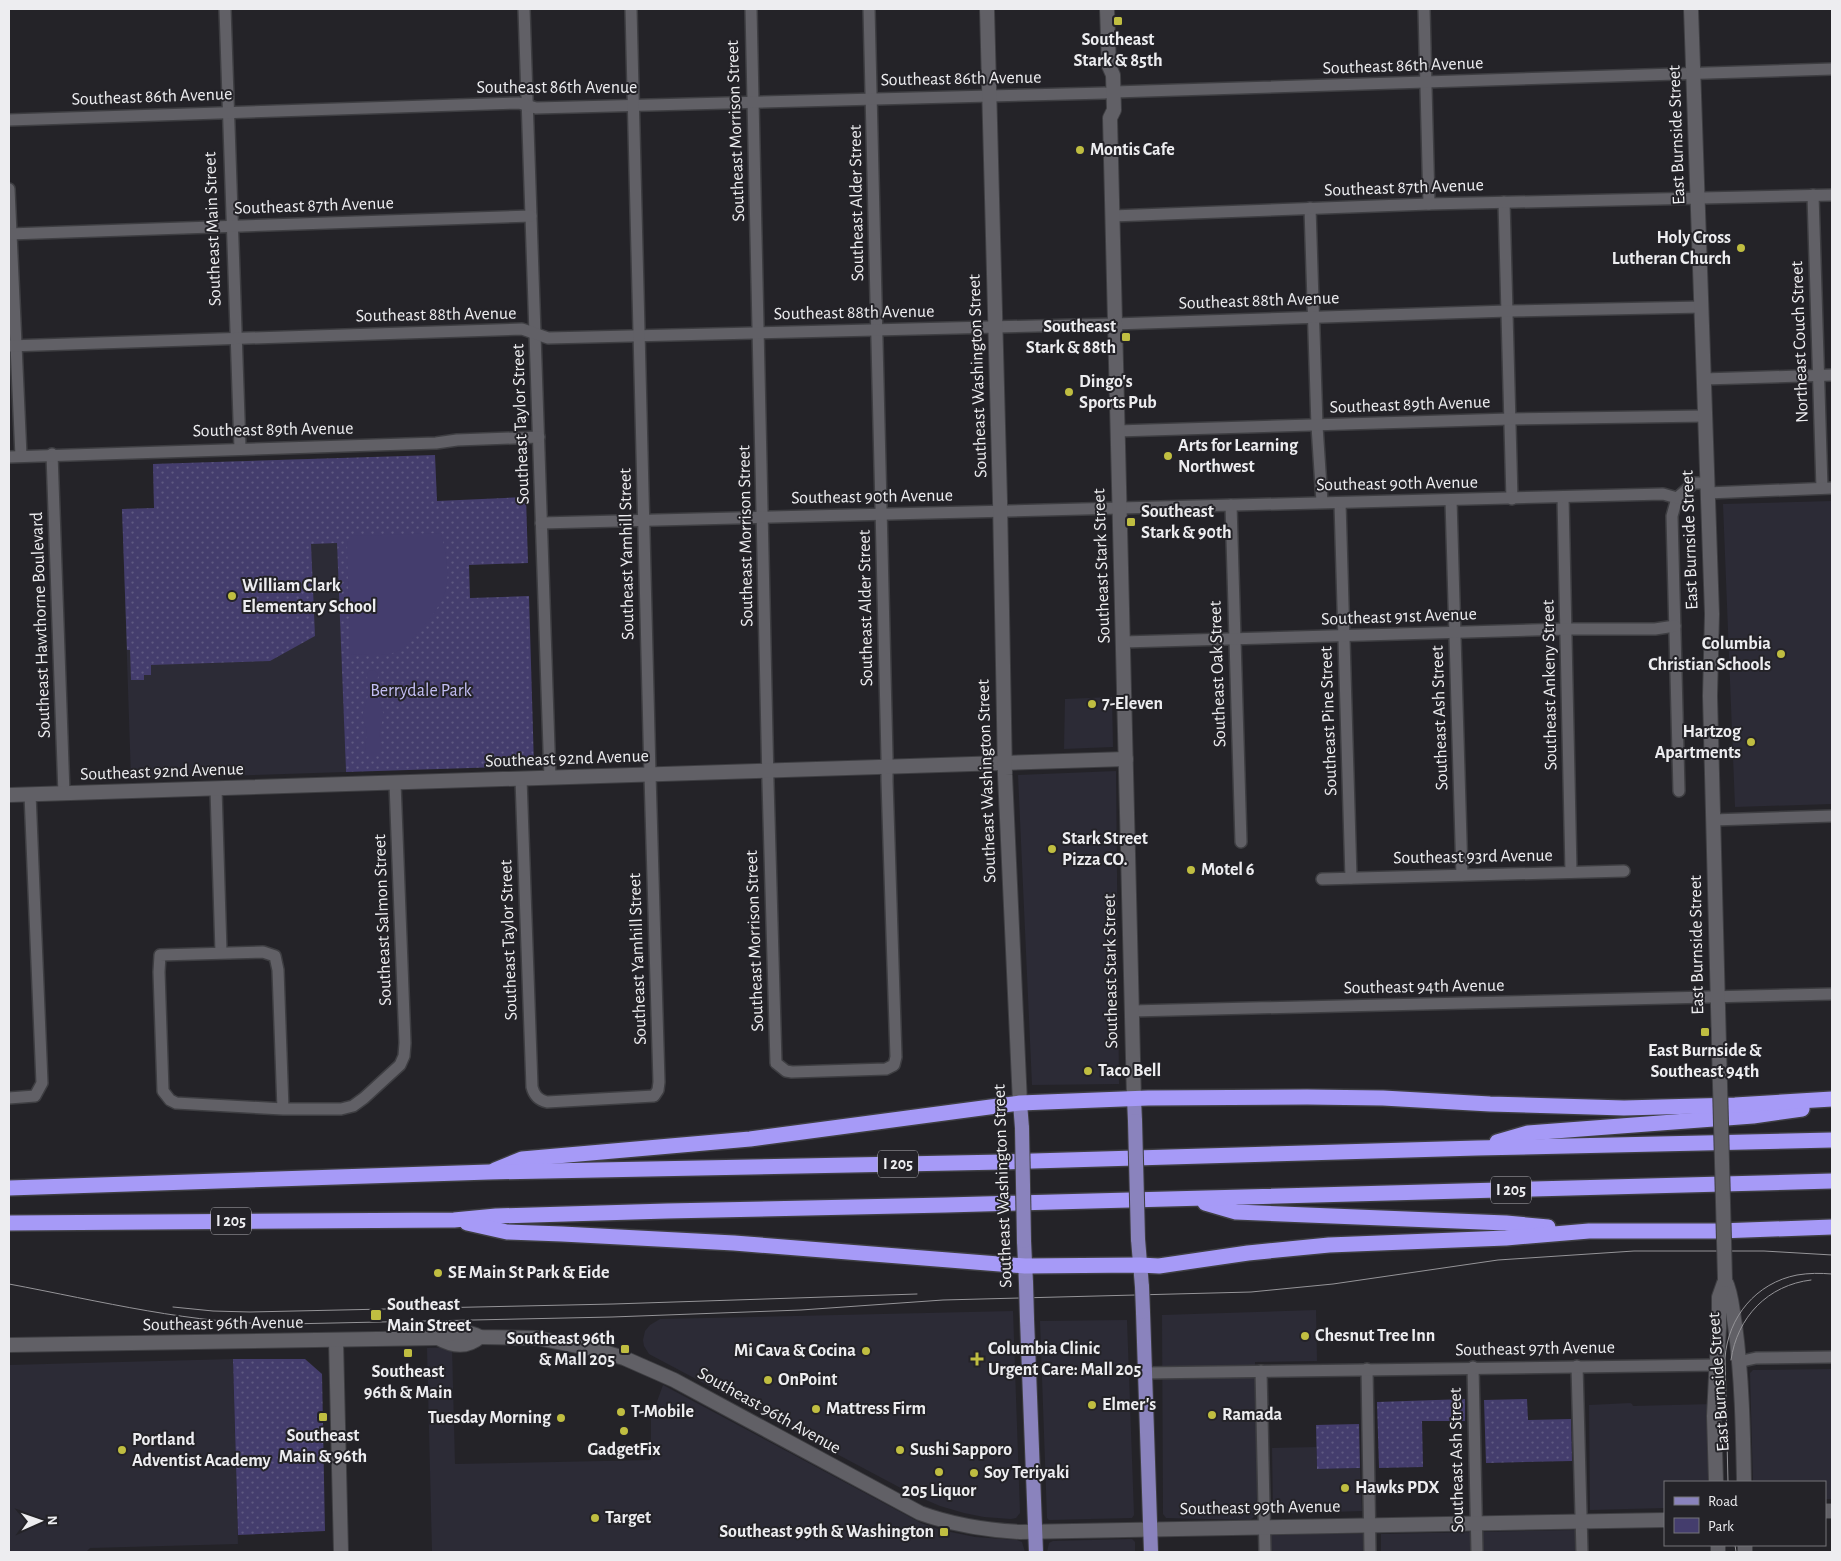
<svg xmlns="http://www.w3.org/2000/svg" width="1841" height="1561" font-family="'Alegreya Sans',sans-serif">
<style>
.built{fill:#2c2b36}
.green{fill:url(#green-dots)}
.pitch{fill:#443d6d}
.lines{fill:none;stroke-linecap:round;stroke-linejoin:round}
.minor-casing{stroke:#3e3e42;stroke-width:14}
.tertiary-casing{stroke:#3e3e42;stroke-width:16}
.secondary-casing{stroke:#3e3e42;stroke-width:16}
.primary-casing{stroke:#3e3e42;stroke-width:16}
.motorway-casing{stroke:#3e3e42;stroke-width:18}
.minor{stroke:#616066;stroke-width:11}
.tertiary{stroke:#616066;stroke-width:14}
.secondary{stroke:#616066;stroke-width:14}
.primary{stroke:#8a83bd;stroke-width:14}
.motorway{stroke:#a69af7;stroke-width:15}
.tram{stroke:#959498;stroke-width:1}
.tertiary-bridge-casing{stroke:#3e3e42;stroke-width:16;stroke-linecap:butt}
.primary-bridge-casing{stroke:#3e3e42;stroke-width:16;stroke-linecap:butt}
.tertiary-bridge{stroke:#616066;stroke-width:14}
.primary-bridge{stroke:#8a83bd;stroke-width:14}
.poi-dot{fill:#c0be41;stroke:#242328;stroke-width:2}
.labels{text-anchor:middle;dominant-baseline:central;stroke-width:4;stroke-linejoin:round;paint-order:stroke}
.shield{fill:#242328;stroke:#b1b0b4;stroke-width:1}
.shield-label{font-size:16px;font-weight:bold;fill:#ededf0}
.poi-label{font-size:18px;font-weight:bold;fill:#ededf0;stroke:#242328;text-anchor:start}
.street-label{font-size:18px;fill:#ededf0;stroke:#242328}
.park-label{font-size:18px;fill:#c3bef3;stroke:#242328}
</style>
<defs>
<pattern id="green-dots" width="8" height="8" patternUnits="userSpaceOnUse" patternTransform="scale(1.25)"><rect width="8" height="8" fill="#443d6d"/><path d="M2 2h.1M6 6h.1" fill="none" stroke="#5f5982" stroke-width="1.8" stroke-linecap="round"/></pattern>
</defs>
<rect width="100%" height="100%" fill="#242328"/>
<g class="built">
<path d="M334 458 346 772 131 779 122 509 154 508 153 464Z"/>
<path d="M1832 501V804L1735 807 1723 504Z"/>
<path d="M1112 697 1113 747 1064 749 1065 699Z"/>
<path d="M1116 771 1119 1084 1032 1085 1018 775Z"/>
<path d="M1316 1310 1317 1361 1255 1362 1257 1494 1256 1513 1253 1518 1250 1520 1166 1518 1163 1514 1162 1315Z"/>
<path d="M1013 1311 1020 1513 1016 1518 1011 1519 984 1517 964 1513 940 1506 912 1494 649 1354 644 1346 643 1340 645 1331 650 1325 660 1319Z"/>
<path d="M1127 1320 1134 1515 1132 1518 1049 1520 1047 1518 1040 1321Z"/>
<path d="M452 1347 455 1464 651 1460V1418L663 1385 921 1523 941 1530 975 1537 1017 1540 1022 1542 1025 1552H432L427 1348Z"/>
<path d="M233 1359 238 1544 90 1548 86 1552H9V1365Z"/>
<path d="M1832 1369V1499H1825V1482H1753L1750 1373 1753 1370Z"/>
<path d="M1630 1403 1632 1404 1633 1406 1712 1404V1482H1665V1508L1590 1510 1589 1405Z"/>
<path d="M1316 1447 1317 1469 1360 1468 1362 1511 1273 1514 1272 1448Z"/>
<path d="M1575 1530V1552H1381V1534Z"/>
<path d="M1271 1533 1364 1534 1365 1552H1271Z"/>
<path d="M1132 1539 1135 1542V1552H1047L1049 1543 1053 1541Z"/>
</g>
<g class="green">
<path d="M435 455 437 501 526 497 528 563 469 565 470 598 529 596 534 766 346 772 337 543 311 544 315 636 270 661 151 665V675H144V680H131L130 650H127L122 509 154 508 153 464Z"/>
<path d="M233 1359H305L322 1374 325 1531 238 1535Z"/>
<path d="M1465 1399V1421H1422L1423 1467 1379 1468 1377 1402Z"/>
<path d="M1527 1399 1528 1420 1571 1419 1572 1461 1486 1463 1484 1400Z"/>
<path d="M1359 1424 1360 1468 1317 1469 1316 1425Z"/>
</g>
<g class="pitch">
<path d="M441 533C452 580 452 595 419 631 411 640 404 650 393 653 380 657 364 654 350 654L347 543 352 536Z"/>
<path d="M374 670 378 674 377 695 384 715 379 732 382 749 375 756H371L365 750 367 731 362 716 368 696 367 674 369 671Z"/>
</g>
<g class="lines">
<defs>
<g id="minor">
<path d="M225 9 240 448"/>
<path d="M524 9 550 778"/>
<path d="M751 9 768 783 776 1063 786 1071 792 1072 886 1069 894 1065 896 1057 887 781V757L869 9"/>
<path d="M1424 9 1429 204"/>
<path d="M1114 92 1832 69"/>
<path d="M9 120 519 103 536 108 1105 93"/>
<path d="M9 189 21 456"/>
<path d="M1813 195 1822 488"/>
<path d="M1504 202 1512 499"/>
<path d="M1310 208 1317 426 1322 502"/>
<path d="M1112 216 1429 204 1832 195"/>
<path d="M9 234 531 216"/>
<path d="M9 346 522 329 548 338 1114 324 1508 311 1702 307"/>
<path d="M1704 379 1832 375"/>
<path d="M1117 431 1510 419 1705 416"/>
<path d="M52 454 64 794"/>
<path d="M9 457 436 443 457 440 539 437"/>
<path d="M1707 493 1832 488"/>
<path d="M1563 497 1571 872"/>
<path d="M1677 498 1672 516 1679 791"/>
<path d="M1677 498 1694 483H1707"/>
<path d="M1451 500 1462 875"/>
<path d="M1340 503 1351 878"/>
<path d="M1231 505 1241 842"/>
<path d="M541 523 1663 494 1677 498"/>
<path d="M1123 642 1567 629H1655L1675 626"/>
<path d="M521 779 532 1087C534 1095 538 1100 547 1102L654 1096 658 1090 659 1082 650 775 631 9"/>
<path d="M216 789 221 952"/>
<path d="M1713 820 1832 816"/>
<path d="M1322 879 1624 871"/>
<path d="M1132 1011 1832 994"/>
<path d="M9 1098 35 1096 42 1083 30 794"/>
<path d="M283 1109 278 970 275 956 263 952 160 955 159 972 163 1091 170 1100 176 1103 283 1109H341L353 1106 364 1098 400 1065 404 1056 405 1043 395 783"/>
<path d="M1738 1362 1756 1358 1832 1357"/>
<path d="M1577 1366 1582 1552"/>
<path d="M1473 1367 1477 1552"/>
<path d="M1367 1369 1370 1552"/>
<path d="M1261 1371 1265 1552"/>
<path d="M1145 1373 1716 1365"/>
</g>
<g id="tertiary">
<path d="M1691 9 1712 614 1710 696 1720 1085"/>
<path d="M9 795 1126 759"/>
<path d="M1725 1280C1732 1294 1732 1309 1735 1325 1742 1377 1743 1430 1744 1482"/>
<path d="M438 1338C452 1346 467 1348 480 1337"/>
<path d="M336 1341 341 1552"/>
<path d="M9 1345 438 1338C451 1332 467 1330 480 1337L537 1338 597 1350 624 1358 674 1380 920 1513C953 1525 985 1530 1020 1532L1665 1520"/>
<path d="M1716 1482 1714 1416 1716 1376 1719 1328V1297L1725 1280"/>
<path d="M1825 1511H1832"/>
<path d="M1718 1545V1552"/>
<path d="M1745 1545V1552"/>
</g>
<g id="secondary">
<path d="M987 9 1000 501 1005 775 1020 1103"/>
<path d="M1107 9 1109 66 1113 75 1114 110 1110 118 1134 1099"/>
</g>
<g id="primary">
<path d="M1134 1099 1135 1121"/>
<path d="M1020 1103 1022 1128"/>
<path d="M1138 1239 1142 1287"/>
<path d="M1024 1241 1026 1283"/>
<path d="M1143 1312 1151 1552"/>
<path d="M1027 1319 1036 1552"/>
</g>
<g id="motorway">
<path d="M1497 1142 1528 1133 1753 1116 1802 1109"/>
<path d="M495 1170 522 1159 750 1139 1020 1103 1148 1098 1307 1097 1383 1098 1490 1104 1624 1108 1735 1105 1832 1099"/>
<path d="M9 1188 489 1172 1003 1162 1477 1148 1832 1140"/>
<path d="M1205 1203 1236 1212 1506 1223 1548 1227"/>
<path d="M9 1223 454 1220 496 1216 667 1211 946 1205 1832 1181"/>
<path d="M467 1223 507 1232 562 1234 734 1243 1025 1266 1140 1265 1159 1266 1248 1253 1329 1245 1506 1238 1589 1231H1719L1832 1227"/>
</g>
</defs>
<use href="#minor" class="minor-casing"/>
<use href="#tertiary" class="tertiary-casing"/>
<use href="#secondary" class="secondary-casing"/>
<use href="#primary" class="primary-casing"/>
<use href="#motorway" class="motorway-casing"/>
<use href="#minor" class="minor"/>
<use href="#tertiary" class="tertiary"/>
<use href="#secondary" class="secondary"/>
<use href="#primary" class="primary"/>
<use href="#motorway" class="motorway"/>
<g class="tram">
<path d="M9 1284C100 1301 194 1325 287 1324L612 1317 801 1310 943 1300 1251 1292 1333 1284 1498 1260 1634 1251H1764L1832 1255"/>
<path d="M173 1307 213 1311 250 1312 613 1304 917 1294"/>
<path d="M1731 1360C1737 1317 1768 1285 1811 1280"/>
<path d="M1728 1482 1725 1358C1728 1317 1756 1283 1797 1275 1809 1273 1820 1273 1832 1274"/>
<path d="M1735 1545 1736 1552"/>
</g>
<defs>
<path id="tertiary-bridge" d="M1720 1085 1725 1280"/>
<g id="primary-bridge">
<path d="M1135 1121 1138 1239"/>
<path d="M1022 1128 1024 1241"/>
<path d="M1026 1283 1027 1319"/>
<path d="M1142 1287 1143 1312"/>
</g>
</defs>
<use href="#tertiary-bridge" class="tertiary-bridge-casing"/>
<use href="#primary-bridge" class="primary-bridge-casing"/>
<use href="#tertiary-bridge" class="tertiary-bridge"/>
<use href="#primary-bridge" class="primary-bridge"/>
</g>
<g class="poi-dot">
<rect x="1113" y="16" width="10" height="10" rx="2.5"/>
<circle cx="1080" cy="150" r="5"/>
<circle cx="1741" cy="248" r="5"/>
<rect x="1121" y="332" width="10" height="10" rx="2.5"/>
<circle cx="1069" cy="392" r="5"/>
<circle cx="1168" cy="456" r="5"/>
<rect x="1126" y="517" width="10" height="10" rx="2.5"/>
<circle cx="232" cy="596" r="5"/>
<circle cx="1781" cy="654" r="5"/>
<circle cx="1092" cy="704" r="5"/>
<circle cx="1751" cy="742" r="5"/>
<circle cx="1052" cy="849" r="5"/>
<circle cx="1191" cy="870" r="5"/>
<rect x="1700" y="1027" width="10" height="10" rx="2.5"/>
<circle cx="1088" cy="1071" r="5"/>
<circle cx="438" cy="1273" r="5"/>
<rect x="370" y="1309" width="12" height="12" rx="2.5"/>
<circle cx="1305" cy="1336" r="5"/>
<rect x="620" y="1344" width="10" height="10" rx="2.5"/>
<circle cx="866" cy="1351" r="5"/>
<rect x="403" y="1348" width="10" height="10" rx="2.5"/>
<path d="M974.5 1351.5h5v5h5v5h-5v5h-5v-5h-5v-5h5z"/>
<circle cx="768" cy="1380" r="5"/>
<circle cx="1092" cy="1405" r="5"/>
<circle cx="816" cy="1409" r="5"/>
<circle cx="621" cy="1412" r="5"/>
<circle cx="1212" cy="1415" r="5"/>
<rect x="318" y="1412" width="10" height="10" rx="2.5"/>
<circle cx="561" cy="1418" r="5"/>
<circle cx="624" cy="1431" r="5"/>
<circle cx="122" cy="1450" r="5"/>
<circle cx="900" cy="1450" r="5"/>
<circle cx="939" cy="1472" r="5"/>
<circle cx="974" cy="1473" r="5"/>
<circle cx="1345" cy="1488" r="5"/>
<circle cx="595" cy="1518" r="5"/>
<rect x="939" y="1527" width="10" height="10" rx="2.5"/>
</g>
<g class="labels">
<g class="shield">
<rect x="878" y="1150.5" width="40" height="27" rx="4"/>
<rect x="1491" y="1176.5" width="40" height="27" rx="4"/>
<rect x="211" y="1207.5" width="40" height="27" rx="4"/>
</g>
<g class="shield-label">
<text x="898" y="1164">I 205</text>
<text x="1511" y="1190">I 205</text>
<text x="231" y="1221">I 205</text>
</g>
<g class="poi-label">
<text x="1118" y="40" text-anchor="middle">Southeast<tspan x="1118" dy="21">Stark &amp; 85th</tspan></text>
<text x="1090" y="150">Montis Cafe</text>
<text x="1731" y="238" text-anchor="end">Holy Cross<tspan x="1731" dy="21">Lutheran Church</tspan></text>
<text x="1116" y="327" text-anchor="end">Southeast<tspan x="1116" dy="21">Stark &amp; 88th</tspan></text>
<text x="1079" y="382">Dingo's<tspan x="1079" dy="21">Sports Pub</tspan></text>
<text x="1178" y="446">Arts for Learning<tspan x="1178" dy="21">Northwest</tspan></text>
<text x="1141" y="512">Southeast<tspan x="1141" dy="21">Stark &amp; 90th</tspan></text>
<text x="242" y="586">William Clark<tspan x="242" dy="21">Elementary School</tspan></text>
<text x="1771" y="644" text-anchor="end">Columbia<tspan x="1771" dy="21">Christian Schools</tspan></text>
<text x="1102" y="704">7-Eleven</text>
<text x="1741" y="732" text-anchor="end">Hartzog<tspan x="1741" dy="21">Apartments</tspan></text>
<text x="1062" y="839">Stark Street<tspan x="1062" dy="21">Pizza CO.</tspan></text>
<text x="1201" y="870">Motel 6</text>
<text x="1705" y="1051" text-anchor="middle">East Burnside &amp;<tspan x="1705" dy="21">Southeast 94th</tspan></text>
<text x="1098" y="1071">Taco Bell</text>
<text x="448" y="1273">SE Main St Park &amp; Eide</text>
<text x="387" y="1305">Southeast<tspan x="387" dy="21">Main Street</tspan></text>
<text x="1315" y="1336">Chesnut Tree Inn</text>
<text x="615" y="1339" text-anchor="end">Southeast 96th<tspan x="615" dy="21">&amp; Mall 205</tspan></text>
<text x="988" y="1349">Columbia Clinic<tspan x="988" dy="21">Urgent Care: Mall 205</tspan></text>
<text x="856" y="1351" text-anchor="end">Mi Cava &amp; Cocina</text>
<text x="408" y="1372" text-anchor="middle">Southeast<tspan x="408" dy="21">96th &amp; Main</tspan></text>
<text x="778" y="1380">OnPoint</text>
<text x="1102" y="1405">Elmer's</text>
<text x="826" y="1409">Mattress Firm</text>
<text x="631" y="1412">T-Mobile</text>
<text x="1222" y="1415">Ramada</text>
<text x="551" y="1418" text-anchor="end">Tuesday Morning</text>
<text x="323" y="1436" text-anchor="middle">Southeast<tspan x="323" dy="21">Main &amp; 96th</tspan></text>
<text x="132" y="1440">Portland<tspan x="132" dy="21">Adventist Academy</tspan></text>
<text x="624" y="1450" text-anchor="middle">GadgetFix</text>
<text x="910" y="1450">Sushi Sapporo</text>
<text x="984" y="1473">Soy Teriyaki</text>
<text x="1355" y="1488">Hawks PDX</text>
<text x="939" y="1491" text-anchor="middle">205 Liquor</text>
<text x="605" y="1518">Target</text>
<text x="934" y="1532" text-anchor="end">Southeast 99th &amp; Washington</text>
</g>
<g class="street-label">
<text transform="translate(1403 66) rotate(-2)">Southeast 86th Avenue</text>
<text transform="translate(961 79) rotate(-1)">Southeast 86th Avenue</text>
<text x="557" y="88">Southeast 86th Avenue</text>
<text transform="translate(152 97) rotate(-2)">Southeast 86th Avenue</text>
<text transform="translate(736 131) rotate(-92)">Southeast Morrison Street</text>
<text transform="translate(1677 135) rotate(-92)">East Burnside Street</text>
<text transform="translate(1404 188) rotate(-2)">Southeast 87th Avenue</text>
<text transform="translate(857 203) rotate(-91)">Southeast Alder Street</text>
<text transform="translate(314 206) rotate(-2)">Southeast 87th Avenue</text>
<text transform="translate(213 229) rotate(-92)">Southeast Main Street</text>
<text transform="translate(1259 301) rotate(-2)">Southeast 88th Avenue</text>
<text transform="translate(854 313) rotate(-1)">Southeast 88th Avenue</text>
<text transform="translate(436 315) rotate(-1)">Southeast 88th Avenue</text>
<text transform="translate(1800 342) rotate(-92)">Northeast Couch Street</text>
<text transform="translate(978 376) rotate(-92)">Southeast Washington Street</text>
<text transform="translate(1410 405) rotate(-2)">Southeast 89th Avenue</text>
<text transform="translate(521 424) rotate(-92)">Southeast Taylor Street</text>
<text transform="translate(273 430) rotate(-1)">Southeast 89th Avenue</text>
<text transform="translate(1397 484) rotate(-1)">Southeast 90th Avenue</text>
<text transform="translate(872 497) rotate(-1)">Southeast 90th Avenue</text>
<text transform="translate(746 536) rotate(-91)">Southeast Morrison Street</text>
<text transform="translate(1690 540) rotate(-92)">East Burnside Street</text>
<text transform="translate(627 554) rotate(-91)">Southeast Yamhill Street</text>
<text transform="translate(1102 566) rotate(-92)">Southeast Stark Street</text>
<text transform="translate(866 608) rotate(-91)">Southeast Alder Street</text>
<text transform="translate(1399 617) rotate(-2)">Southeast 91st Avenue</text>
<text transform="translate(41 625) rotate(-92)">Southeast Hawthorne Boulevard</text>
<text transform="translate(1218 674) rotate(-92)">Southeast Oak Street</text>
<text transform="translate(1550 685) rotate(-91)">Southeast Ankeny Street</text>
<text transform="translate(1440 718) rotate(-92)">Southeast Ash Street</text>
<text transform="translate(1329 721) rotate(-92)">Southeast Pine Street</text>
<text transform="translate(567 759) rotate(-2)">Southeast 92nd Avenue</text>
<text transform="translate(162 772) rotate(-2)">Southeast 92nd Avenue</text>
<text transform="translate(987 781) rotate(-92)">Southeast Washington Street</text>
<text transform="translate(1473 857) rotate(-1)">Southeast 93rd Avenue</text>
<text transform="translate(383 920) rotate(-92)">Southeast Salmon Street</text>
<text transform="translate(509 940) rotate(-92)">Southeast Taylor Street</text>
<text transform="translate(755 941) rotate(-92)">Southeast Morrison Street</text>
<text transform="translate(1697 945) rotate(-91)">East Burnside Street</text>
<text transform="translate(638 959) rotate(-92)">Southeast Yamhill Street</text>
<text transform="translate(1111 971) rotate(-91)">Southeast Stark Street</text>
<text transform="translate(1424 987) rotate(-1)">Southeast 94th Avenue</text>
<text transform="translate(1003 1186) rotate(-92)">Southeast Washington Street</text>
<text transform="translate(223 1324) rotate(-1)">Southeast 96th Avenue</text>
<text transform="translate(1535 1349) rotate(-1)">Southeast 97th Avenue</text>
<text transform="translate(1719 1382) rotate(-94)">East Burnside Street</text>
<text transform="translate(769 1411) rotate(29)">Southeast 96th Avenue</text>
<text transform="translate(1457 1460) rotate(-91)">Southeast Ash Street</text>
<text transform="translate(1260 1508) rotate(-1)">Southeast 99th Avenue</text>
</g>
<g class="park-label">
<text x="421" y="691">Berrydale Park</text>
</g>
</g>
<rect width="1841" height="1561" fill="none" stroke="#ededf0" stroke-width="20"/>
<rect x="1664" y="1481" width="162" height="65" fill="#242328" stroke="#747478"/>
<rect x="1674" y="1497" width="25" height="8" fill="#8a83bd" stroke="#747478"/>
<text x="1708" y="1506" font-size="15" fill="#ededf0">Road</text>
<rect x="1674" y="1518" width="25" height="15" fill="#443d6d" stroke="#747478"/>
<text x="1708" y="1531" font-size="15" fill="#ededf0">Park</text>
<g transform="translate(40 1521) rotate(88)" stroke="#242328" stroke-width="4" paint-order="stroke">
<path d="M0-4L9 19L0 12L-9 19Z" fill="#ededf0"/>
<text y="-8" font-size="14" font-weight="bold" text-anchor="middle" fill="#ededf0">N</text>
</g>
</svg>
